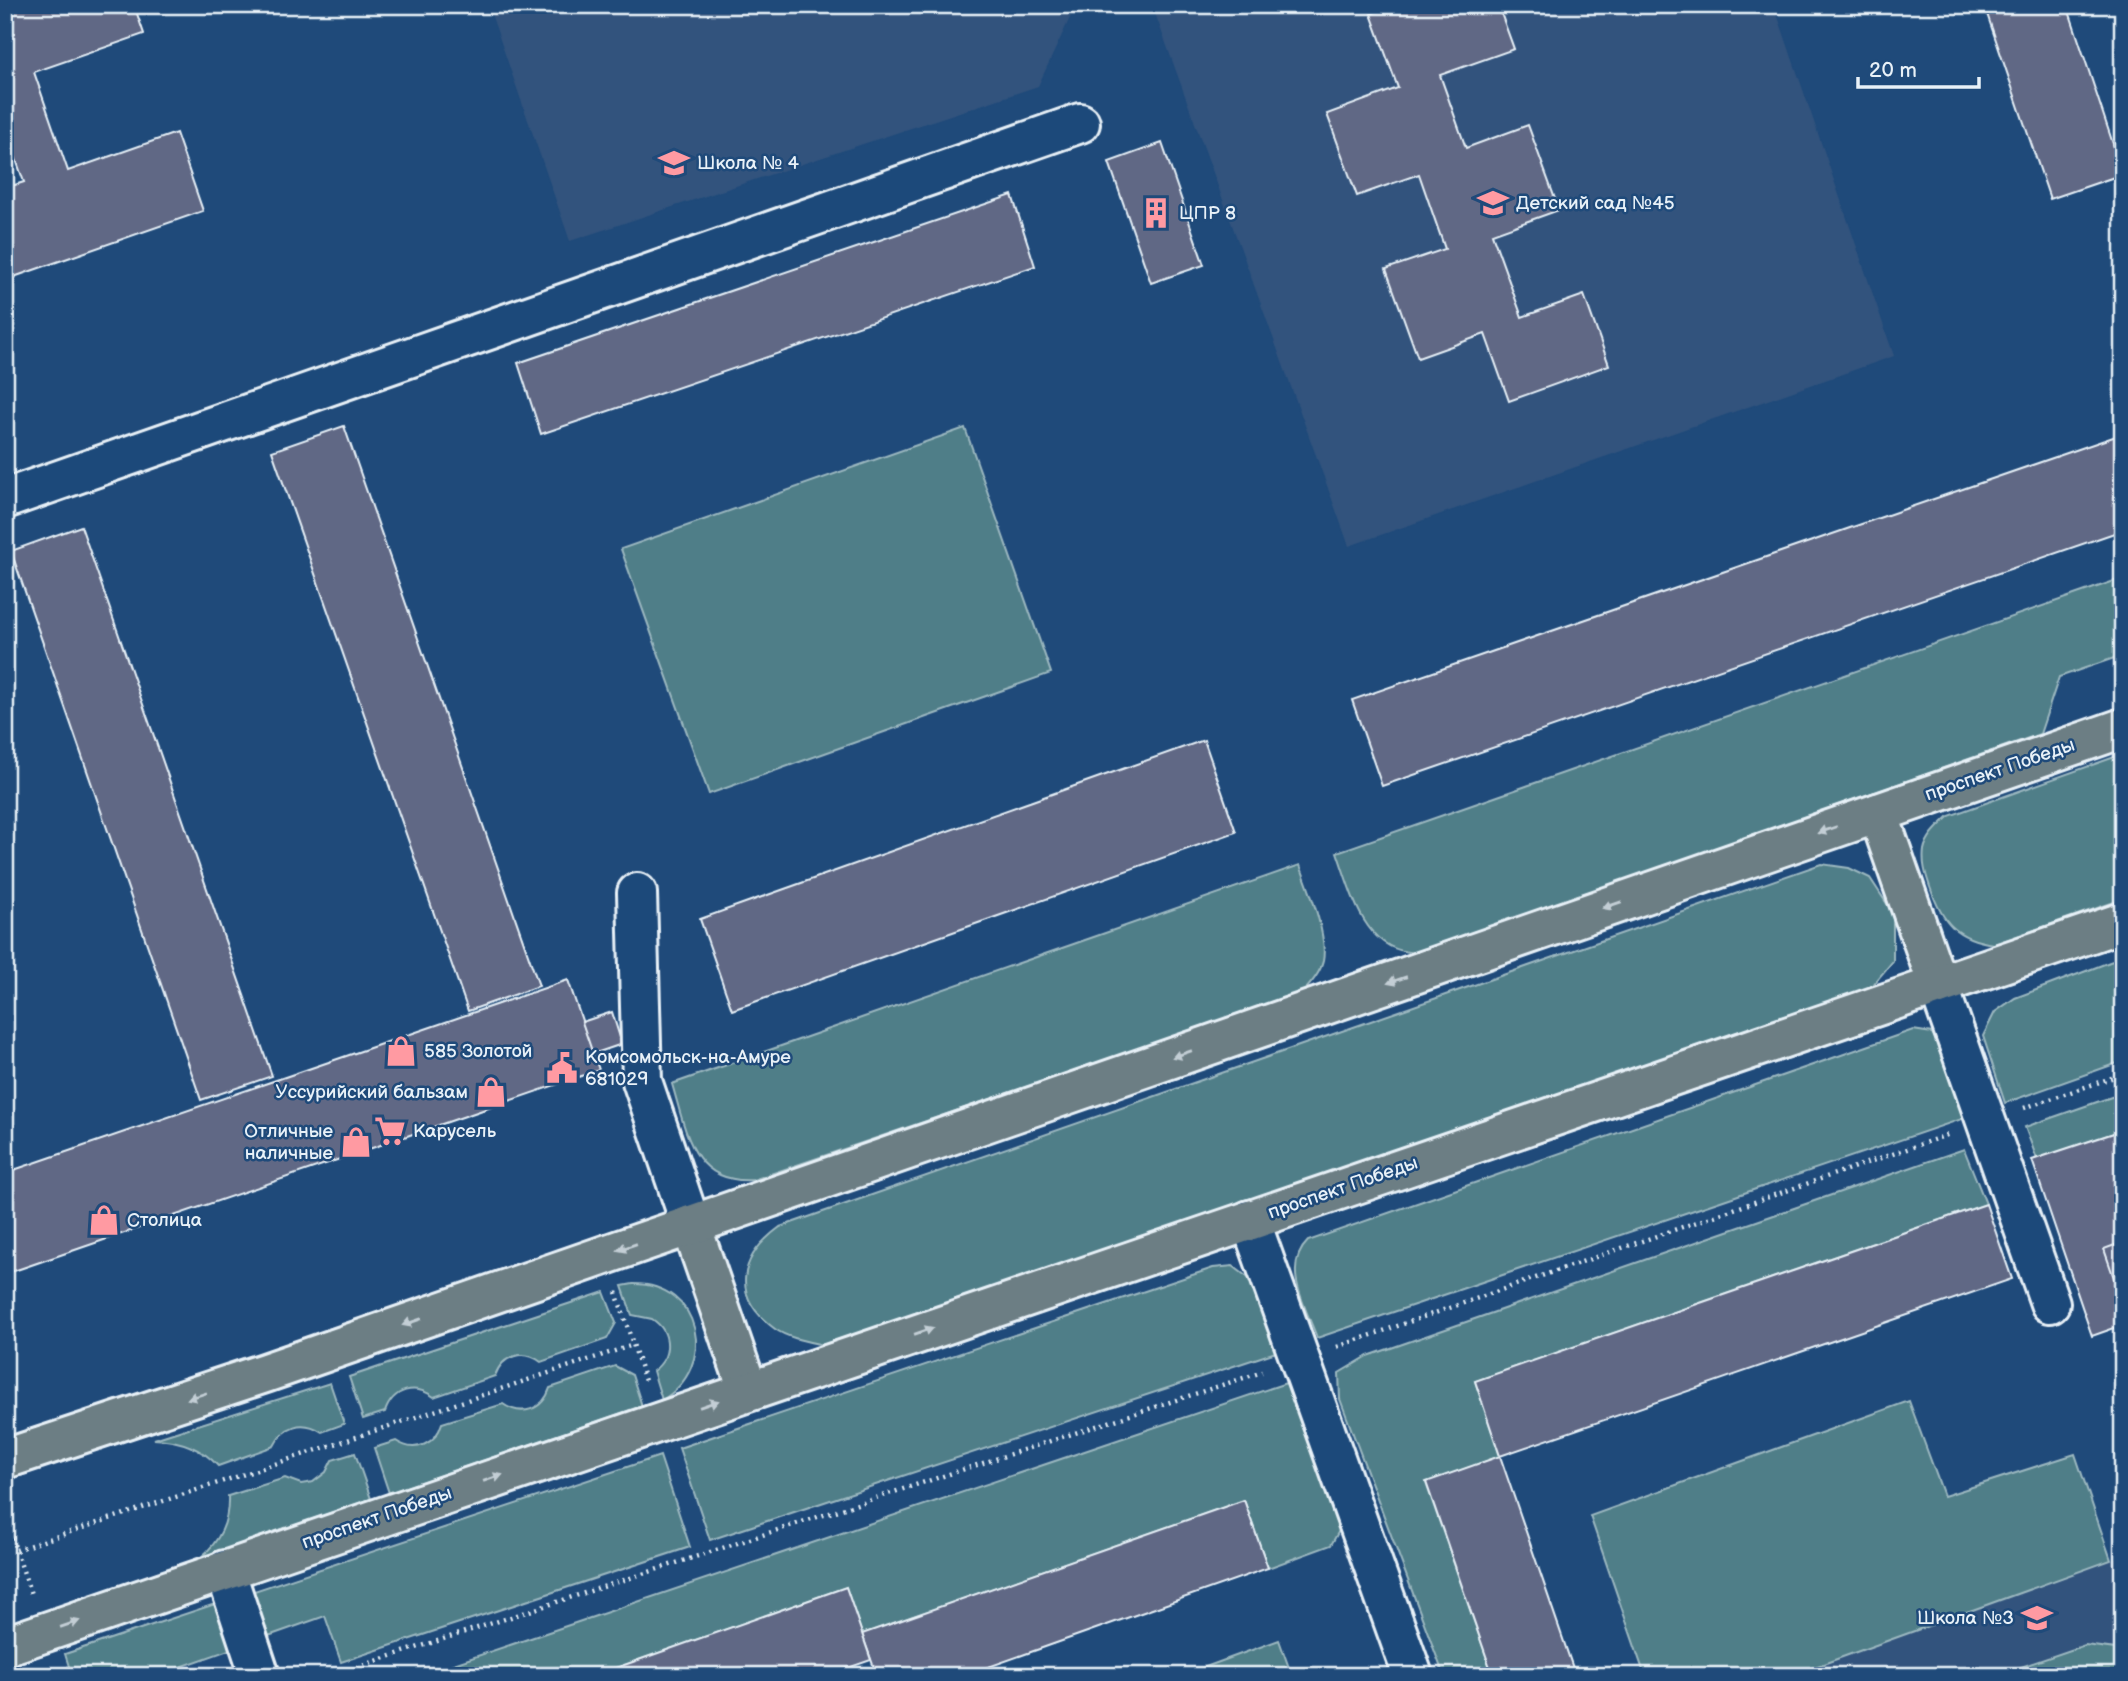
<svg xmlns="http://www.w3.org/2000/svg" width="2128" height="1681" font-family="'Balsamiq Sans',sans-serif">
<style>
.built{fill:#32537d}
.green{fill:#507e88;stroke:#9cb8c0;stroke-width:2}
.building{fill:#606885;stroke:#e8f1f8;stroke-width:2}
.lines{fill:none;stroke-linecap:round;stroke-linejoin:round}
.minor-casing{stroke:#e8f1f8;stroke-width:44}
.major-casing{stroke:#e8f1f8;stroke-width:44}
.path{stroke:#e8f1f8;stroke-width:4.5;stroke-dasharray:2 5;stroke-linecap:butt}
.minor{stroke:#1f4a7a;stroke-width:38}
.major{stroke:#6c7e84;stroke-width:38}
.oneway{fill:#c3ced5}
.labels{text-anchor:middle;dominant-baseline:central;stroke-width:5;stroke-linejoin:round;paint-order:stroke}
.poi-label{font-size:19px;fill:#e8f1f8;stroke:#1f4a7a;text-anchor:start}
.street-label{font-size:19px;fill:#e8f1f8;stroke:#1f4a7a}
</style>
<rect width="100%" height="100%" fill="#1f4a7a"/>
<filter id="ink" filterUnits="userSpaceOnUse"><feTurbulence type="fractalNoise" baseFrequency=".0143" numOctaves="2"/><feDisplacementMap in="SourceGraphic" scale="14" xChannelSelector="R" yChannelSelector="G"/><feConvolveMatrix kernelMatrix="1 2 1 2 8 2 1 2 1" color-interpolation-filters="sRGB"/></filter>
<g filter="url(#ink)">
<g class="built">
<path d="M488 5H1076L1038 86 570 241Z"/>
<path d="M1152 5H1774L1894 356 1349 546Z"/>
<path d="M2123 1556V1676H1790Z"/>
</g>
<g class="green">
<path d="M965 428 1051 673 709 794 621 549Z"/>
<path d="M2123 578V655L2059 677 2040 734 1420 952C1365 956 1352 894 1337 852Z"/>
<path d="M2123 754V899L1994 944C1956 939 1942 922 1930 887 1926 875 1922 864 1924 850 1927 836 1939 826 1949 816Z"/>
<path d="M1821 864 1849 868 1870 878 1893 913V961L1862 998 828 1346C812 1342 789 1339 775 1329 730 1296 739 1257 780 1227Z"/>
<path d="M1300 865C1309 889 1328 936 1323 961 1320 974 1310 985 1302 993L753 1180C692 1184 686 1131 672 1084Z"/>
<path d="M2123 957V1061L2005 1103 1983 1036 1995 1012 2015 998Z"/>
<path d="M1913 1030 1932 1033 1935 1038 1965 1118 1317 1338C1306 1307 1281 1268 1308 1241Z"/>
<path d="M2123 1093V1130L2037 1159 2025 1127Z"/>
<path d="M1964 1149 1986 1204 1475 1381 1500 1456 1426 1483 1493 1676H1444L1340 1399 1339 1373 1368 1356Z"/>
<path d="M1233 1266 1255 1283 1279 1351 710 1540 679 1448 1213 1268Z"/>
<path d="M633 1284C701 1283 719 1366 662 1400L653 1371C672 1357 672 1332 652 1319L632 1315 622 1286Z"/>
<path d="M604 1292 616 1323 607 1339 541 1362C524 1349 502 1355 495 1376L434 1397C415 1383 393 1389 385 1412L363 1419 349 1377Z"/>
<path d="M615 1366 632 1375 642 1406 389 1493 374 1448 396 1441C415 1454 436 1444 442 1423L503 1404C522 1417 543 1410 550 1388Z"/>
<path d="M1289 1382 1340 1529 1331 1545 1268 1568 1244 1500 862 1634 846 1587 593 1676H418Z"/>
<path d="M330 1383 344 1424 322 1432C302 1419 284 1426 274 1446L218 1466C201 1447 179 1440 154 1439Z"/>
<path d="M1909 1401 1944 1496 2075 1454 2111 1560 1790 1676H1645L1590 1516Z"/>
<path d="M355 1453 371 1499 200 1558C220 1541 229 1522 228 1496L285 1478 301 1484 313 1482 326 1472 332 1460Z"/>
<path d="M660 1456 690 1547 341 1662 325 1616 155 1676H72L65 1654Z"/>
<path d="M1279 1640 1292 1676H1181Z"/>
<path d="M2085 1645 2123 1650V1676H1995Z"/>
</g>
<g class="building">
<path d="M5 5H134L144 34 34 72 68 171 176 133 203 211 5 280V188L24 182 5 128Z"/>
<path d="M1394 5H1498L1514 49 1440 75 1466 148 1528 125 1559 210 1492 234 1522 317 1584 295 1609 365 1509 401 1485 334 1418 358 1386 269 1445 249 1419 174 1357 196 1327 114 1398 88 1371 14Z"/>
<path d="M1984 5H2067L2123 174 2050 199Z"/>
<path d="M1162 143 1204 265 1151 283 1109 162Z"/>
<path d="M1012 195 1035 266 541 434 518 363Z"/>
<path d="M344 426 539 986 468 1011 272 451Z"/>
<path d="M2119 435 2123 445V530L1382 786 1352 700Z"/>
<path d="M81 526 272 1076 201 1100 11 551Z"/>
<path d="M1204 740 1236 832 732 1010 700 919Z"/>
<path d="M568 980 599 1070 5 1274V1173Z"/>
<path d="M612 1012 622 1044 593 1054 582 1022Z"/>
<path d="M2123 1130V1325L2092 1336 2032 1160Z"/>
<path d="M1986 1204 2012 1279 1500 1456 1475 1381Z"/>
<path d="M2123 1242V1304L2104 1249Z"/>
<path d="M1500 1456 1575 1674 1576 1676H1493L1426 1482Z"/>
<path d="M1244 1500 1268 1568 963 1676H877L862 1634Z"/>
<path d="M846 1587 871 1660 825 1676H593Z"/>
</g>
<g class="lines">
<defs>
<g id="minor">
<path d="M5 499 1080 123"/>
<path d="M637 893 642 1081 691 1225"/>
<path d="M1938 985 2050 1303"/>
<path d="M1250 1220 1413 1676"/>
<path d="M225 1570 260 1676"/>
</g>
<g id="major">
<path d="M1878 813 1938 985"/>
<path d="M691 1225 748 1390"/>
<path d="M5 1459 265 1373 2123 728"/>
<path d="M5 1646 2123 922"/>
</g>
</defs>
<use href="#minor" class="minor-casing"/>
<use href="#major" class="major-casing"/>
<g class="path">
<path d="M2024 1108 2123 1074"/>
<path d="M616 1292 646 1384"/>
<path d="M1337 1347 1950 1134"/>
<path d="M5 1518 32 1597"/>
<path d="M16 1550 633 1345"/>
<path d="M330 1676 1262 1372"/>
</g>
<use href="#minor" class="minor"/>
<use href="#major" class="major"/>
</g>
<defs><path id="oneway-solid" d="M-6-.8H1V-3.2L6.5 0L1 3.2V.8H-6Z" transform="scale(1.75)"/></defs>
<g class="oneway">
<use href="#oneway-solid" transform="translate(1827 830) rotate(161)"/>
<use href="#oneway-solid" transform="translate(1612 905) rotate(161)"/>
<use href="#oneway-solid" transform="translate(1397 980) rotate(161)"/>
<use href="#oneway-solid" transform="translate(1182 1054) rotate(161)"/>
<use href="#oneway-solid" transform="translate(627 1247) rotate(161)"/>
<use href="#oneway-solid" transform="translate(412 1322) rotate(161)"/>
<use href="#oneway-solid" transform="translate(924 1331) rotate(-19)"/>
<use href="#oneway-solid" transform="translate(197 1396) rotate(162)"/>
<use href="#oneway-solid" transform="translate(709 1404) rotate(-19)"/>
<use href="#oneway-solid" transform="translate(493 1478) rotate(-19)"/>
<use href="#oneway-solid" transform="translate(70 1624) rotate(-19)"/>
</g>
</g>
<defs>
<symbol id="school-bare" viewBox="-9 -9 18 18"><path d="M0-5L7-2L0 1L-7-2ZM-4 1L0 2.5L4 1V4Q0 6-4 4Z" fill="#ff9aa2" stroke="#1f4a7a" stroke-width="2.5" paint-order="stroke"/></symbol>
<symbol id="building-bare" viewBox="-9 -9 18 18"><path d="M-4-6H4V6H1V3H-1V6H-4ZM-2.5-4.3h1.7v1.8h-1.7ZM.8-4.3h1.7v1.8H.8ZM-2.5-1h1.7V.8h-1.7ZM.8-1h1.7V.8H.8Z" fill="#ff9aa2" stroke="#1f4a7a" stroke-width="2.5" paint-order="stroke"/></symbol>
<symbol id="shop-bare" viewBox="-9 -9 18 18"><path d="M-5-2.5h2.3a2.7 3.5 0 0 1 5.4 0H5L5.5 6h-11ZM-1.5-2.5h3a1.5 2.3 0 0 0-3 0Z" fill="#ff9aa2" stroke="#1f4a7a" stroke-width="2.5" paint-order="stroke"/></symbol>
<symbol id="civic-bare" viewBox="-9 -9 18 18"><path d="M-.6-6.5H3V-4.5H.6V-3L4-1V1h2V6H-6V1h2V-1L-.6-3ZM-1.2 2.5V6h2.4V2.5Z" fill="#ff9aa2" stroke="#1f4a7a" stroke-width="2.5" paint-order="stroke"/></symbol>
<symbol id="supermarket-bare" viewBox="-9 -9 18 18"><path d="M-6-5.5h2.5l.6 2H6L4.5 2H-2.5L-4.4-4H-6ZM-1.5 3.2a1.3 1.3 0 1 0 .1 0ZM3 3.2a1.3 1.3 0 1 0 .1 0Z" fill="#ff9aa2" stroke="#1f4a7a" stroke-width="2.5" paint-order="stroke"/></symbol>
</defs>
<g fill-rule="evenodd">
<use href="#school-bare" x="652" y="141" width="44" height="44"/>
<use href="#school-bare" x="1471" y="181" width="44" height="44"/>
<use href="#building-bare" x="1134" y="191" width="44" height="44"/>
<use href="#shop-bare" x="379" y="1029" width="44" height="44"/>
<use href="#civic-bare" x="540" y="1046" width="44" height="44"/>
<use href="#shop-bare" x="469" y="1070" width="44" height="44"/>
<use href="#supermarket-bare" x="368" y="1109" width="44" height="44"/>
<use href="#shop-bare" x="334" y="1120" width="44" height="44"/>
<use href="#shop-bare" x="82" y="1198" width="44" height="44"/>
<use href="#school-bare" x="2015" y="1596" width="44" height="44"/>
</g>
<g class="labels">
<g class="poi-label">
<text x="697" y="163">Школа № 4</text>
<text x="1516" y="203">Детский сад №45</text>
<text x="1179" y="213">ЦПР 8</text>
<text x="424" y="1051">585 Золотой</text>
<text x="585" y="1057">Комсомольск-на-Амуре<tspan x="585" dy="22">681029</tspan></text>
<text x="468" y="1092" text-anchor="end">Уссурийский бальзам</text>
<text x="333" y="1131" text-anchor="end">Отличные<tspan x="333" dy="22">наличные</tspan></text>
<text x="413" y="1131">Карусель</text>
<text x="127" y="1220">Столица</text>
<text x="2014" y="1618" text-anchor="end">Школа №3</text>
</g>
<g class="street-label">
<text transform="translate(2000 770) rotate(-19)">проспект Победы</text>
<text transform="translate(1343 1188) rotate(-19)">проспект Победы</text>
<text transform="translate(377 1518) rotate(-19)">проспект Победы</text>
</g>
</g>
<rect width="2128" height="1681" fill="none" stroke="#1f4a7a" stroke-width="28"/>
<rect x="14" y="14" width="2100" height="1653" fill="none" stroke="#e8f1f8" stroke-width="2.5" filter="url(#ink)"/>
<path d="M1858 77v10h121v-10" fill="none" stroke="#e8f1f8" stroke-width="3.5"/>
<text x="1869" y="77" font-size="21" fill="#e8f1f8" stroke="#1f4a7a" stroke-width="5" paint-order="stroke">20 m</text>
</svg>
